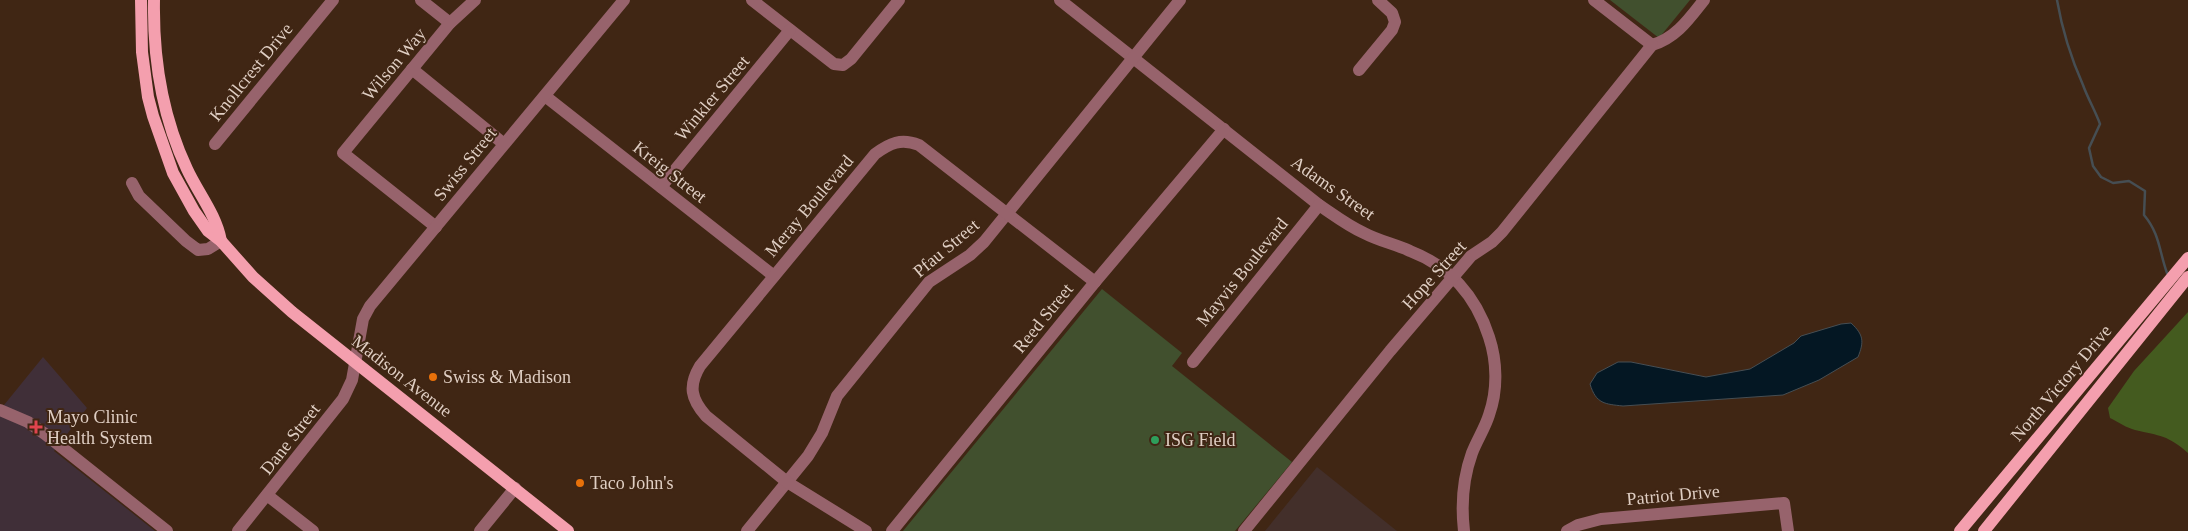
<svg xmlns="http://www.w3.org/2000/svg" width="2188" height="531" font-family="'Times New Roman',serif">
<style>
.commercial{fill:#432f2a}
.medical{fill:#402f38}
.green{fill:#41502e}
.forest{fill:#445b1f}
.water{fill:#041723;stroke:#464e53}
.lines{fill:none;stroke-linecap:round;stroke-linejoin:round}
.stream{stroke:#464e53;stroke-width:2.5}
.minor{stroke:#97636c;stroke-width:12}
.major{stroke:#f49fae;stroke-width:12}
.food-dot{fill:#e8710a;stroke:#402614;stroke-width:2}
.health-dot{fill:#e0444e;stroke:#402614;stroke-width:2}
.leisure-dot{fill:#2e9e5b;stroke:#402614;stroke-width:2}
.labels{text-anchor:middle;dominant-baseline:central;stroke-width:4;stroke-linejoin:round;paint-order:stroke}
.street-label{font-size:18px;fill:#dfcec3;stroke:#402614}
.poi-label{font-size:18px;fill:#dfcec3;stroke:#402614;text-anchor:start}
</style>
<rect width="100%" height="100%" fill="#402614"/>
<path class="commercial" d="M1317 467 1397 531H1265Z"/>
<path class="medical" d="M43 357 87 408 54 451 155 531H0V410Z"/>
<g class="green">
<path d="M1610 0H1690L1659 38Z"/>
<path d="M1102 289 1182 353 1172 366 1292 462 1235 531H903Z"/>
</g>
<path class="forest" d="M2188 312V453C2168 435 2160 436 2135 430 2127 428 2118 422 2110 418L2108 408 2134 371Z"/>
<path class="water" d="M1851 323C1864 335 1864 342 1858 357L1819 380 1783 395 1623 406C1605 404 1596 404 1590 384L1597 373 1618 362H1631L1706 377 1750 369 1794 343 1801 336 1841 324Z"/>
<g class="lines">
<path class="stream" d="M2057 0C2062 29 2071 58 2083 85 2088 99 2095 110 2100 124L2089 148 2093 166 2101 177 2113 183 2129 181 2145 191 2144 215C2160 234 2159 251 2167 273"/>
<g class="minor">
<path d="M421 0 450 23"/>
<path d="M752 0 834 64 843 65 851 59 899 0"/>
<path d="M1060 0 1319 205C1334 215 1348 226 1364 233 1379 241 1395 244 1410 251 1449 266 1476 296 1489 337 1497 361 1498 390 1489 415 1485 428 1477 440 1472 453 1463 478 1461 505 1464 531"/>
<path d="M1594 0 1652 45C1676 38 1689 19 1704 0"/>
<path d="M412 69 504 144"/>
<path d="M1359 70 1392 30 1395 22 1392 13 1378 0"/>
<path d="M545 96 774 276"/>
<path d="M215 144 333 0"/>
<path d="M132 183 139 196 186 241 198 250 208 249 221 241"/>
<path d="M661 187 790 30"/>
<path d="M436 227 343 153 450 23 475 0"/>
<path d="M1193 362 1319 205"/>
<path d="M0 410 28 422 45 434 167 531"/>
<path d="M267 495 313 531"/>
<path d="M238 531 343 399 352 380 363 319 370 306 624 0"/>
<path d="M480 531 515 488"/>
<path d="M747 531 808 456 822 433 837 396 929 282 970 255 984 242 1180 0"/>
<path d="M866 531 787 482 706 416C691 399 688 386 700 366L875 154C890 143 901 138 919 145L1095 282"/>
<path d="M892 531 1095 282 1224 129"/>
<path d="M1244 531 1390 351 1471 256 1492 242 1502 232 1652 45"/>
<path d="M1567 531 1578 525 1601 519 1784 503 1788 531"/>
</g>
<g class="major">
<path d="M141 0 142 52 148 97 153 116 173 173 194 211 208 231 221 241 253 277 292 312 568 531"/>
<path d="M154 0C153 58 162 116 187 169 198 193 216 214 221 241"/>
<path d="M1960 531 2188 258"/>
<path d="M1984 531 2188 277"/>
</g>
</g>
<g class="food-dot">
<circle cx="433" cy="377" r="5"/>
<circle cx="580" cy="483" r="5"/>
</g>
<path class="health-dot" d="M33.5 419.5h5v5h5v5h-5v5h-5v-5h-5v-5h5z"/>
<circle class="leisure-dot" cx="1155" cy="440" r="5"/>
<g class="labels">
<g class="street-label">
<text transform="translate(394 64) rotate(-50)">Wilson Way</text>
<text transform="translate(251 72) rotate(-51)">Knollcrest Drive</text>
<text transform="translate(712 98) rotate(-50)">Winkler Street</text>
<text transform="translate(465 164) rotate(-51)">Swiss Street</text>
<text transform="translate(670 172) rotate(38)">Kreig Street</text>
<text transform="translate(1333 188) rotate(35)">Adams Street</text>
<text transform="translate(809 206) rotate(-50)">Meray Boulevard</text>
<text transform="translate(946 248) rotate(-40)">Pfau Street</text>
<text transform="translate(1242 272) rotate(-51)">Mayvis Boulevard</text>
<text transform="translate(1434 275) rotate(-48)">Hope Street</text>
<text transform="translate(1043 318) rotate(-51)">Reed Street</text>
<text transform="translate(402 376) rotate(38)">Madison Avenue</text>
<text transform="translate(2061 383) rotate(-50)">North Victory Drive</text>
<text transform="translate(290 439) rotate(-52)">Dane Street</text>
<text transform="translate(1673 495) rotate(-5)">Patriot Drive</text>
</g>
<g class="poi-label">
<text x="443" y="377">Swiss &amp; Madison</text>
<text x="47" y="417">Mayo Clinic<tspan x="47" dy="21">Health System</tspan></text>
<text x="1165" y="440">ISG Field</text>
<text x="590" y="483">Taco John's</text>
</g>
</g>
</svg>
